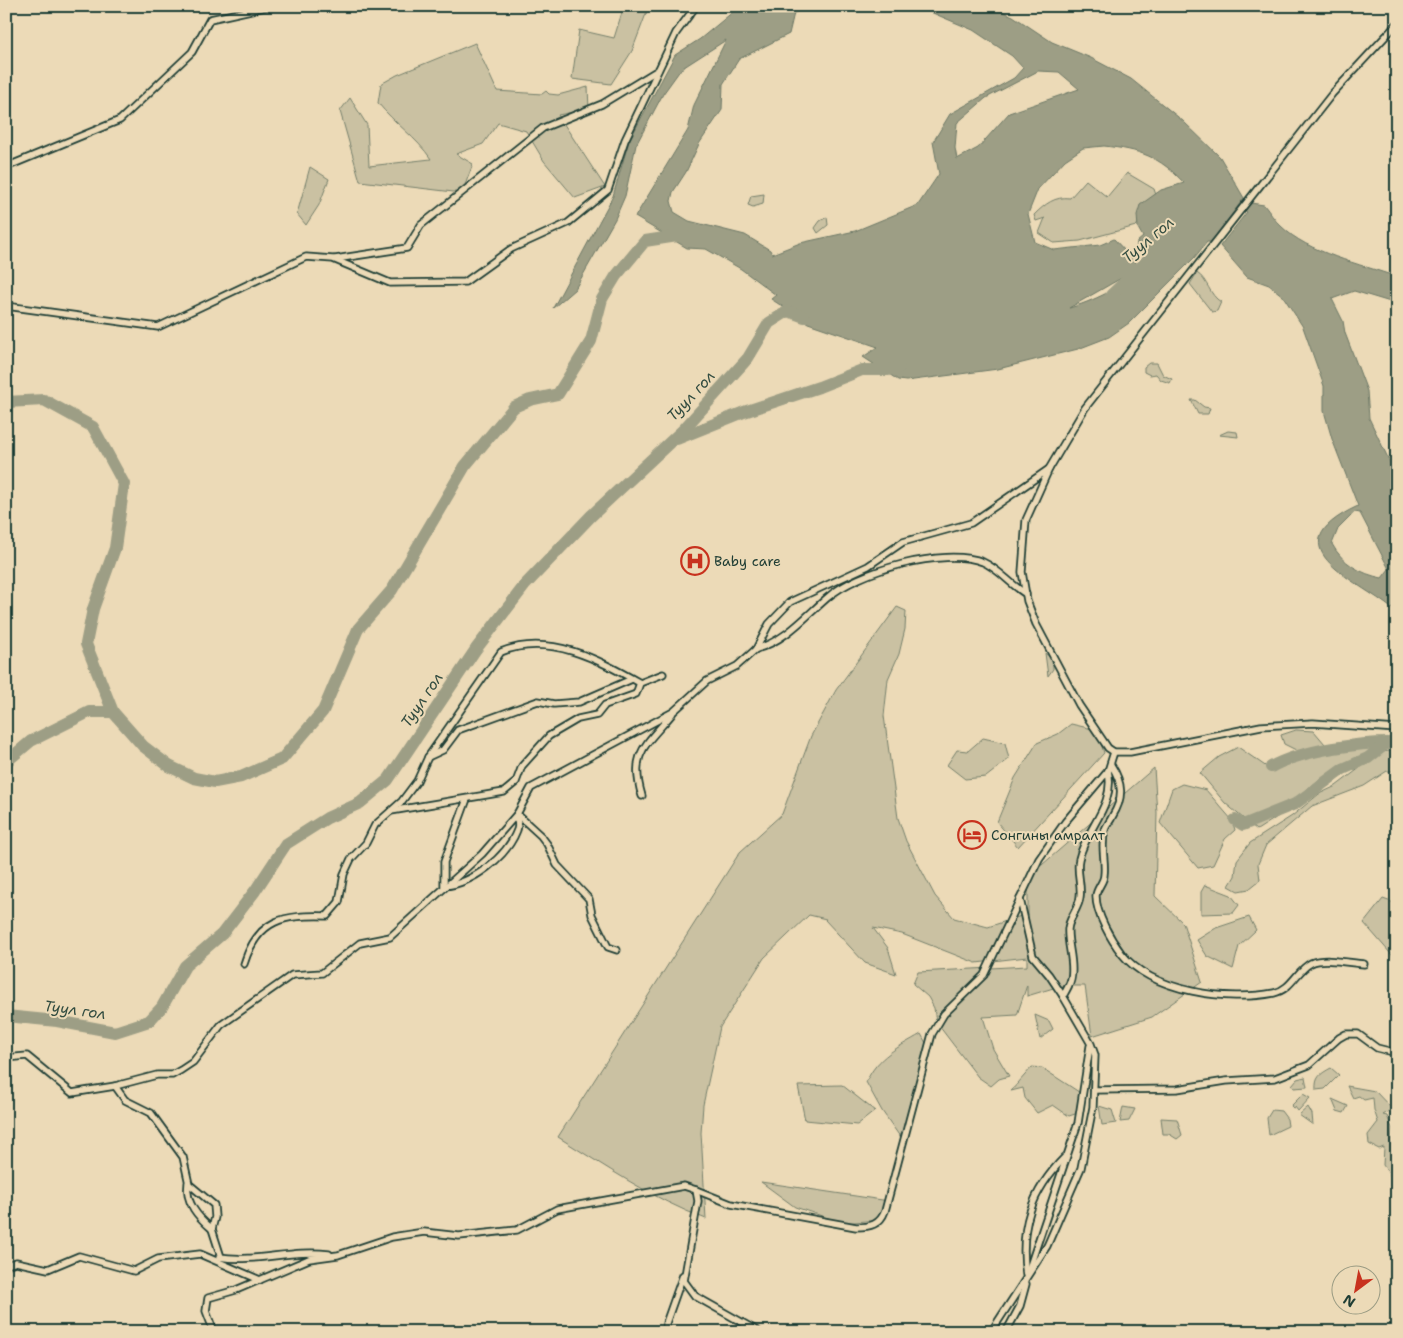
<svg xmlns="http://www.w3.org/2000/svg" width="1403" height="1338" font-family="'Shantell Sans',sans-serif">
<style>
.green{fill:#cac1a2;stroke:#747f6b}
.water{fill:#9d9e85;stroke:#6b7765;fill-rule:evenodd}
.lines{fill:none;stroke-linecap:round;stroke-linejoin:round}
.river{stroke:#9d9e85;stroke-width:12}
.minor-casing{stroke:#1f3d34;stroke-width:9}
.minor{stroke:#ecdab7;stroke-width:5.5}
.labels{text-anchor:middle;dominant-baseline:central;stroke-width:4;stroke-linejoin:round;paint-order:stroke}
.poi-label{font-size:14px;fill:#1f3d34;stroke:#ecdab7;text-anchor:start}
.water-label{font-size:15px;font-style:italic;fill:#324c40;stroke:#ecdab7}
</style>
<rect width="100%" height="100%" fill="#ecdab7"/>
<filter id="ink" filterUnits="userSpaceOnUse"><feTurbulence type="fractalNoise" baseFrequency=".02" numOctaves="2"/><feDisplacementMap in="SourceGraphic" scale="10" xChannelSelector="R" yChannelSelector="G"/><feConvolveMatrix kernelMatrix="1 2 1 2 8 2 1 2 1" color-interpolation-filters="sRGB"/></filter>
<g filter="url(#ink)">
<g class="green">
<path d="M624 6H649L632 51 611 84 572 79 579 30 614 38Z"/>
<path d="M475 43 497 91 542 94 546 91 549 94 558 95 588 87 589 109 558 115 605 187 575 198 544 161 526 131 498 123 483 144 456 154 473 164 462 193 360 181 340 111 350 98 367 125 369 166 431 159C417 138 394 123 378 103L381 84 397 75Z"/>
<path d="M310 167 329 179 319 205 306 225 297 214Z"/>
<path d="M1127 173 1154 189 1158 201 1136 226 1080 241 1054 243 1039 233 1045 218 1036 221 1034 215C1045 204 1055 196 1070 198L1086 180 1107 197Z"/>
<path d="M764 194 763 204 753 207 748 205 751 196Z"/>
<path d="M827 217 828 225 818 233 815 228 820 221Z"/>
<path d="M1197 273C1208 280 1209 295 1221 302L1217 311 1212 312 1190 284Z"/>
<path d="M1149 363H1157L1163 375 1172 379 1170 383 1161 380 1156 374 1150 375 1144 372V367Z"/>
<path d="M1191 400H1195L1204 407 1210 408 1208 414H1198Z"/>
<path d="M1228 431 1237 432 1238 437 1219 435Z"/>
<path d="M897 607 906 611 905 629 899 654 888 679 884 716 898 818 906 841 935 896 954 918 988 927 1027 914 1028 922V877L1154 768 1157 813 1155 896 1183 923 1202 982 1152 1017 1092 1036 1085 986H1060L1027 996V985L1017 1015 983 1017 993 1049 1009 1076 999 1079 991 1086 978 1077 936 1022 934 1008 928 997 913 984 918 972 1027 966V957L976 963 902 934 873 928 888 948 896 974 865 963 825 920 826 919 809 915 764 958 720 1027 703 1105 701 1133 706 1219C653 1199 606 1167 558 1137L740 852 782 814 811 736 836 690Z"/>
<path d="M1045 653 1053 660V669L1048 676Z"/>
<path d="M1071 724 1097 730 1104 753 1018 847 997 822 1015 778 1037 743 1058 734Z"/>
<path d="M1296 730 1314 731 1325 744 1304 754 1284 744 1281 735Z"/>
<path d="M983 738 1005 743 1009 759 986 777 965 779 947 765 957 750 968 751Z"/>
<path d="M1375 742 1381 747 1374 753 1342 768 1302 801 1257 830 1225 803 1200 773 1219 757 1238 747 1271 770 1292 761Z"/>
<path d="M1397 750V771H1387L1364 786 1312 806 1266 845 1258 864 1260 880 1249 889 1238 891 1229 886 1235 876 1237 860 1250 843 1292 816 1319 794 1336 786 1381 752Z"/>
<path d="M1182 784 1206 790 1232 820 1235 830 1225 839 1213 865 1198 868 1160 823 1172 789Z"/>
<path d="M1205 885 1231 895 1239 905 1233 913 1201 914V892Z"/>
<path d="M1383 899 1397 904V961L1364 923Z"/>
<path d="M1249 917 1256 930 1239 946 1233 969 1207 956 1197 940 1216 928Z"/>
<path d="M1035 1015 1049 1021 1053 1029 1040 1039Z"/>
<path d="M921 1034 931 1052 916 1085 903 1141 882 1111 866 1082C878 1056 897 1048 921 1034Z"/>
<path d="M1032 1067 1042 1068 1082 1094 1078 1113 1069 1116 1053 1105 1037 1113 1025 1098 1023 1088 1011 1091Z"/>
<path d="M1331 1068 1339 1075 1325 1089 1316 1090C1315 1077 1320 1074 1331 1068Z"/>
<path d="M1305 1077 1307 1087 1294 1088 1292 1085 1297 1079Z"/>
<path d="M842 1085 875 1111 857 1125 805 1120 798 1086Z"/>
<path d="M1347 1086 1375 1091 1392 1109 1383 1115 1387 1116 1392 1128 1391 1143 1397 1147V1180L1394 1181 1383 1165 1384 1147 1379 1149 1369 1144 1368 1135 1378 1122 1374 1110 1373 1098 1364 1100 1359 1096 1353 1098Z"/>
<path d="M1303 1094 1310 1098 1298 1111 1295 1107 1293 1108 1291 1106Z"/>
<path d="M1332 1099 1348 1106 1344 1113 1337 1111Z"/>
<path d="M1099 1106 1112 1110 1116 1123 1102 1125Z"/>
<path d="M1123 1107 1135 1109 1129 1121 1120 1122Z"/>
<path d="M1308 1107 1312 1114 1313 1125 1299 1115Z"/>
<path d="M1272 1110 1281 1111 1287 1119 1288 1126 1269 1135 1267 1118Z"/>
<path d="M1161 1118 1177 1119 1182 1135 1177 1139 1169 1134H1163Z"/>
<path d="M761 1182 889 1201 877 1220 843 1223 795 1207Z"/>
</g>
<g class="water">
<path d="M740 6H812L794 13 789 34 739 59 723 84 722 110 699 144 686 172 673 192 671 201 674 212 689 221 745 235 770 250 772 254 800 243 855 231 918 205 939 174 933 142 950 114 1014 78 1023 68 1012 56 973 30 916 6H990L1013 16 1052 42 1091 58 1131 79 1183 121 1220 157 1244 198 1211 242H1207L1194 258 1129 323 1109 337 1078 349 998 369 906 381 898 380 863 357 878 347 808 323 771 299 776 295 741 269 706 249 687 248 635 217 688 130 694 105 726 40 681 69 663 94 636 145 625 196 615 219 575 289 553 308 613 196 629 141 675 55 700 39ZM1038 71 1059 72 1079 89 1009 113 978 148 957 159 955 148 957 123 986 98ZM1104 146C1140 150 1159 156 1184 183L1161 190 1140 205 1137 215 1138 228 1143 237 1137 242 1136 250 1145 251 1139 266 1114 239 1100 245 1054 250 1035 242 1028 214 1038 189 1065 160 1083 148ZM1137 269C1132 284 1086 304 1069 308Z"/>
<path d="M1251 203 1264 205C1270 212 1274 220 1281 226 1308 253 1361 264 1397 277V304L1354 291 1332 299 1343 321 1345 333 1367 391 1369 418 1397 477V613C1363 581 1266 549 1358 506L1332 439 1324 411V386L1303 327 1283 296 1269 285 1247 277 1220 246 1247 212 1243 209ZM1355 512 1360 513 1389 569 1382 578C1361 574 1342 563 1332 544L1338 529Z"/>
</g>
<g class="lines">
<g class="river">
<path d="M1111 295 1151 257"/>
<path d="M6 402 44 400 93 427 124 484 115 548 93 609 86 644 113 712 143 746 169 766 194 778 215 782 241 777 282 759 323 711 358 629 392 590 465 466 514 407 530 400 558 394 591 341 602 299 616 276 645 241 684 235"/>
<path d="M677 439 744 412 819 387 862 370H888L899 367"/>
<path d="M6 762 31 741 89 712H113"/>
<path d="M1271 767C1301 750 1362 742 1397 743"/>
<path d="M1235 820 1243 825 1295 804 1343 769 1368 758 1387 743"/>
<path d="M6 1016 57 1021 115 1032 149 1021 162 1007 185 966 222 934 255 891 286 844 327 818 360 803 388 780 476 649 525 585 591 516 683 430 748 358 769 323 788 311 804 317"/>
</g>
<defs>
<g id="minor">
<path d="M1397 24 1332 94 1085 408 1049 469 1026 520 1022 572 1027 601 1036 624 1079 705 1108 748 1114 752H1130L1261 726 1313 723 1397 729"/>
<path d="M6 167 120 120 192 52 210 19 270 6"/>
<path d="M335 259 407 248 421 225 543 128 602 104 658 70"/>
<path d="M6 306 158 327 306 257 333 259 390 283 465 282 511 249 568 223 608 190 625 140 676 33 696 6"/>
<path d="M756 649C785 641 805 617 827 598 857 571 944 547 983 562 999 569 1011 585 1026 594"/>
<path d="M428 757 443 750 458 730 538 701 554 704 579 702 632 679"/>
<path d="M1111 765C1123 783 1124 798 1112 817 1110 822 1106 825 1105 830 1100 847 1106 860 1104 875 1104 882 1096 889 1096 896 1096 914 1111 940 1122 954 1152 992 1229 1002 1274 993 1292 989 1296 971 1311 963 1325 957 1349 963 1364 964"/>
<path d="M642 796C629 753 646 745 672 714"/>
<path d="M467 799 444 862V886C472 884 507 857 517 830 519 826 517 819 517 814"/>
<path d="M391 811 504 792 516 782 522 766 549 736 578 719 597 715 605 705 636 694 640 683 663 674"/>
<path d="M517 814 541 836 547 844 557 865 589 899 592 915 608 947 617 950"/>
<path d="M244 964C258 918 284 915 327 916L339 902 344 874 351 859 366 843 375 825 402 801 417 781 428 757 501 652C549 632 599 660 640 683"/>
<path d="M1063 996 1049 975 1033 956 1020 899 1039 859 1065 822 1108 771 1114 752"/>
<path d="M6 1058 27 1056 72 1093 115 1086 157 1075H172L181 1070 193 1062 221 1025 292 975 322 973 360 943 390 937 482 854 517 814 531 788 673 712 707 681 737 666 756 649 769 624 790 602 868 566 903 542 971 523 1049 469"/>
<path d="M115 1086 125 1100 151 1113 183 1157 189 1184 214 1205 215 1217 212 1229 221 1257"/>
<path d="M1094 1090 1177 1089 1226 1081 1275 1078 1309 1065 1339 1038 1346 1034H1358L1377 1048 1397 1053"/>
<path d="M188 1183C185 1203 198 1217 212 1229"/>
<path d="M696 1190 731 1204 856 1227C870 1227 880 1225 885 1211L932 1034 944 1014 984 975 1020 899"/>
<path d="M219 1257C256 1263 292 1249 329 1254"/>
<path d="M6 1265 16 1262 48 1269 79 1256 134 1271 158 1259 200 1254 260 1280"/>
<path d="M1028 1272 1078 1123 1090 1046"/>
<path d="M1026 1275C1019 1228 1031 1191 1065 1157"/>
<path d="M214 1332 206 1311 208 1298 236 1290 309 1259 338 1255 392 1237 424 1232 459 1236 517 1230 557 1209 684 1186 696 1190 698 1201 684 1281 695 1296 759 1332"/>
<path d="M666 1332V1323L683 1275"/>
<path d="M991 1332 1047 1246 1081 1168 1093 1107 1095 1055 1091 1044 1063 996C1066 991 1070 984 1071 979 1075 963 1067 945 1068 929 1069 917 1079 909 1080 897 1082 885 1076 871 1079 859 1086 828 1116 805 1108 771"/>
<path d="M1006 1332 1020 1306 1026 1284"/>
</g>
</defs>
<use href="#minor" class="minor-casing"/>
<use href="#minor" class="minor"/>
</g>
</g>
<defs>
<symbol id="hospital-ring" viewBox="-11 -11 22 22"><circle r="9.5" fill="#ecdab7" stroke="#c8321e" stroke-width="1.5"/><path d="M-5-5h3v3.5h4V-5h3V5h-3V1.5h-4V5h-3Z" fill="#c8321e"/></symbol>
<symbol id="hotel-ring" viewBox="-11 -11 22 22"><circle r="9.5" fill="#ecdab7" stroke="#c8321e" stroke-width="1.5"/><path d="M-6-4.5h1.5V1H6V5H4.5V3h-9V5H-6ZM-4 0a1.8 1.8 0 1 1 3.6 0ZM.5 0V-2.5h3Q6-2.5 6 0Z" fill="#c8321e"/></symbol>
</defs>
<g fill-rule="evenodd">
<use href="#hospital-ring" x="679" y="545" width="32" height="32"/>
<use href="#hotel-ring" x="956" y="819" width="32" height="32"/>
</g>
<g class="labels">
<g class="poi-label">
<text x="714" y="561">Baby care</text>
<text x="991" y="835">Сонгины амралт</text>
</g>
<g class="water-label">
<text transform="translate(1148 240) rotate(-40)">Туул гол</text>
<text transform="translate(691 396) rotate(-47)">Туул гол</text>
<text transform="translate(422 700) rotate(-56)">Туул гол</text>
<text transform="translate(75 1010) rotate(8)">Туул гол</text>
</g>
</g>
<rect width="1403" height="1338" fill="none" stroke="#ecdab7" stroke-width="25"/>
<rect x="12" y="12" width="1378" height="1313" fill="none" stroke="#1f3d34" stroke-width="2" filter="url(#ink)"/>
<g transform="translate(1356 1290) rotate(212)"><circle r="24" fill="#ecdab7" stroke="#9a9b83"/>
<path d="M0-4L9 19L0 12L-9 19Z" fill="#c8321e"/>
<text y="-8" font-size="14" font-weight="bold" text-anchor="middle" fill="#1f3d34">N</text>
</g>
</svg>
